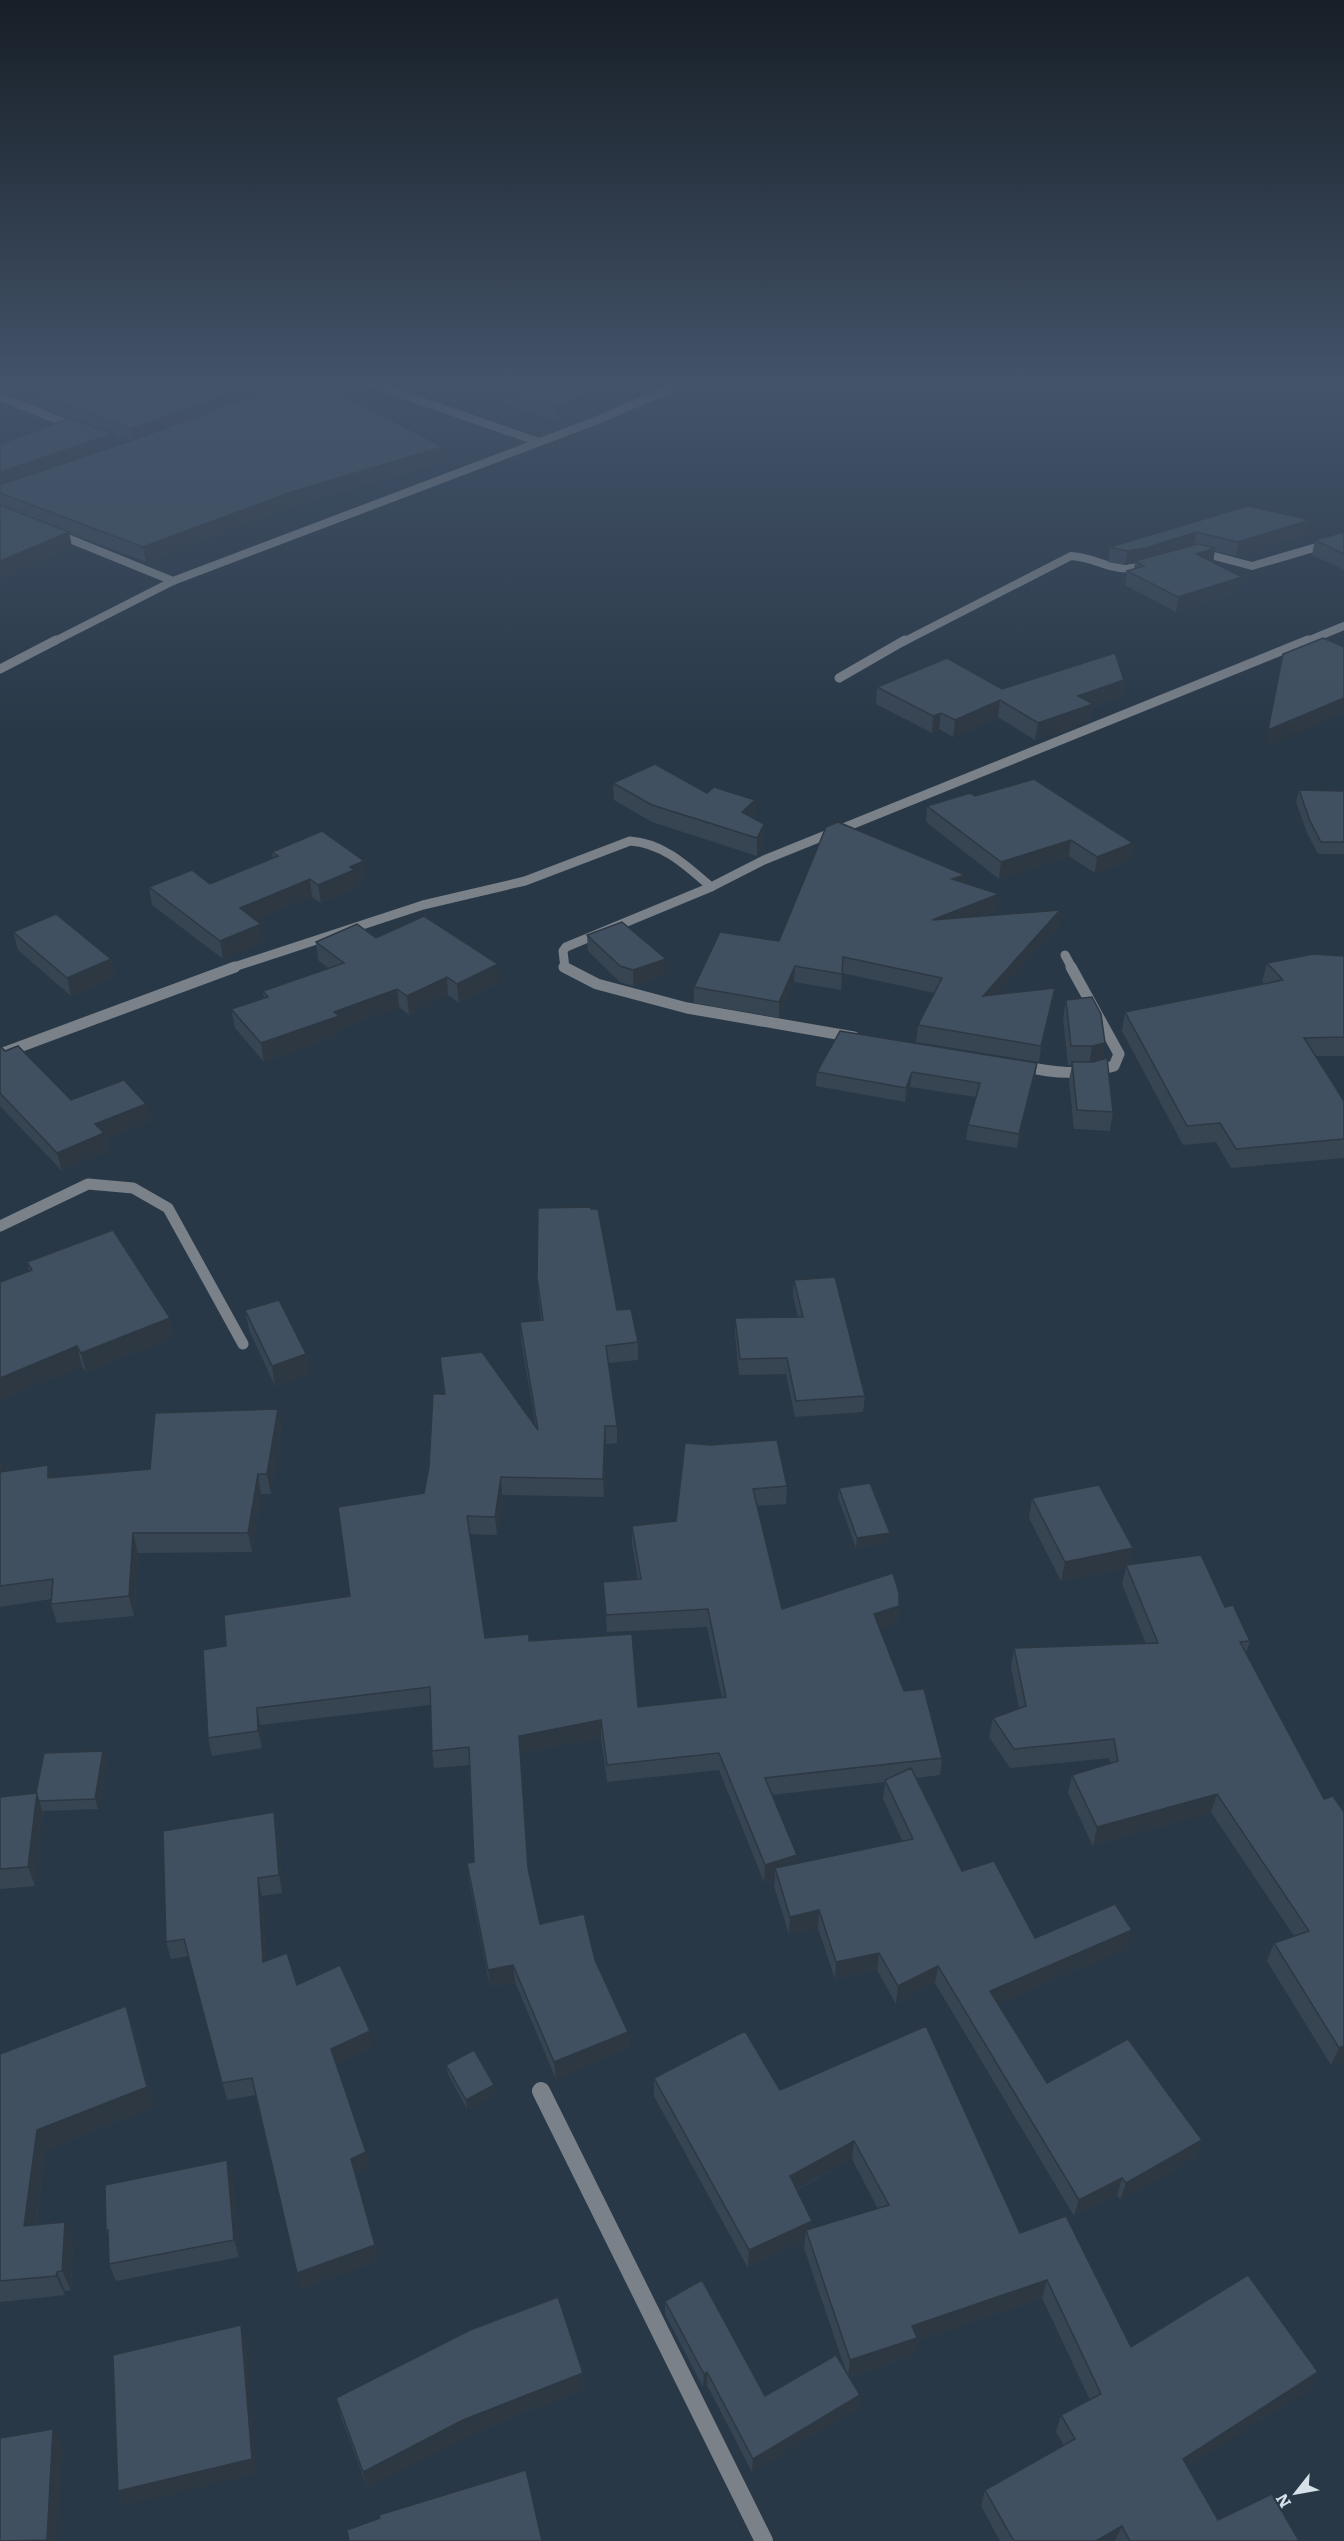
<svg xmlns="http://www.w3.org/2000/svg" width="1344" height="2541" font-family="Literata,serif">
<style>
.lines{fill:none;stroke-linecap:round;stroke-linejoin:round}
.minor-far3{stroke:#7a8189;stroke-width:8}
.minor-far2{stroke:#7a8189;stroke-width:9}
.minor-far1{stroke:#7a8189;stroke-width:11}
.minor{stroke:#7a8189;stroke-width:18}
.wall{fill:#374553;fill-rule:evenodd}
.shaded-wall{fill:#2d3843}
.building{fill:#405060;stroke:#2d3843;stroke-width:1.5}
</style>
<rect width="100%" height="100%" fill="#293847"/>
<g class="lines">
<g class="minor-far3">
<path d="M364 381 539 442"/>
<path d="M0 397 76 427"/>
<path d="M55 533 173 581"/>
<path d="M1199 552 1252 566 1344 539"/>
<path d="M53 642 173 581 595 421 688 381"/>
<path d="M903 642 1071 556C1102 558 1109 574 1144 566"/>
<path d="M1305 642 1344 626"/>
</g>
<g class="minor-far2">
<path d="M0 669 56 640"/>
<path d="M839 678 905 640"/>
<path d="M1065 955 1072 968"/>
<path d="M231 968 423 905 525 881 630 841C663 843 687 866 711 887"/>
<path d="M565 968 563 951 566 947 711 887 764 860 1308 640"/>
</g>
<g class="minor-far1">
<path d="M564 967 597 984 687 1008 854 1037"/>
<path d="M0 1054 235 967"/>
<path d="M1021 1066C1055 1073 1080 1076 1114 1066L1119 1054 1071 967"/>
<path d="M0 1226 88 1184 133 1188 168 1208 243 1344"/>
</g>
<path class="minor" d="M541 2091 764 2541"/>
</g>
<g class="wall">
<path d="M0 381H317L443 447 444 462 293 506 146 562 69 533 72 547 0 578V444L68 418 0 392ZM113 435 130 441 115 446Z"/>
<path d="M486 383 630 392 557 421 487 397Z"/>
<path d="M1248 506 1308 534 1236 556 1215 551 1213 562 1242 577 1239 591 1176 612 1125 585 1127 571 1134 569 1135 563 1125 565 1108 562 1110 547Z"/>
<path d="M1344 532V570L1312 555 1315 540Z"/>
<path d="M1124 680 1122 697 1092 707 1090 721 1035 740 998 717 953 737 939 729 932 733 876 704 877 687 1002 689Z"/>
<path d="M613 783 707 793 755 800 754 818 764 824 763 841 757 856 652 822 614 800Z"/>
<path d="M1299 790 1344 791V854H1318L1307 833 1296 802Z"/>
<path d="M975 796 1133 843 1131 860 1095 873 1069 856 999 879 926 822 927 806Z"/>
<path d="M272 852 366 879 355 883 356 888 321 903 312 897 256 920 263 942 223 959 152 905 149 887 210 884 273 858Z"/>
<path d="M964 883 997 910 982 916 1060 910 1058 926 997 994 1055 988 1053 1004 1039 1062 916 1042 918 1025 934 993 842 973 841 990 794 982 779 1018 694 1003V987L779 941Z"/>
<path d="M13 932 111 959 115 977 71 996 18 950Z"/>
<path d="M587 935 666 959V975L633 986 620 982 588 951Z"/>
<path d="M376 938 499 982 459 1003 448 995 409 1015 399 1007 340 1029 341 1034 264 1062 235 1028 231 1009 264 998 263 991 329 969 318 960 316 942Z"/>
<path d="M1344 956V1056H1316L1344 1101V1158L1231 1168 1216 1142 1183 1145 1122 1031 1125 1012 1264 983 1262 982 1267 963Z"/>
<path d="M1066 1000 1102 1060 1113 1112 1110 1131 1074 1129 1069 1080 1072 1065H1068L1063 1019Z"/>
<path d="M0 1046 71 1100 146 1104 150 1122 105 1139 108 1151 62 1171 0 1106Z"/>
<path d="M1037 1063 1035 1077 1017 1148 966 1140 968 1125 976 1097 910 1087 905 1102 816 1086 817 1072Z"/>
<path d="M591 1209 617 1310 638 1342V1360L609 1363 617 1426V1443L606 1444 604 1497 502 1495 497 1535 469 1534 485 1638 529 1641 638 1707 722 1698 707 1627 607 1632 603 1582 638 1580 632 1543V1526L676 1521 685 1443 787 1486 786 1504 757 1506 782 1609 899 1606 897 1624 880 1629 904 1691 942 1758 940 1775 916 1778 962 1871 1035 1938 1127 1948 998 2004 1047 2083 1196 2157 1120 2200 1117 2195 1074 2216 935 1983 896 2004 877 1970 835 1979 818 1928 789 1934 774 1886 775 1879 764 1882 719 1770 607 1782 601 1737 520 1754 528 1869 540 1924 595 1960 628 2032 629 2048 556 2079 515 1982 490 1987 469 1880 467 1863 474 1862 469 1765 434 1768 432 1751 430 1705 260 1725 262 1748 212 1756 208 1738 226 1646 350 1596 424 1493 444 1394 440 1357 536 1427 521 1340 520 1322 541 1320 538 1295 537 1278ZM885 1782 883 1799 903 1842 797 1864 772 1795Z"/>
<path d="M27 1262 174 1337 86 1372 82 1366 0 1400V1282L29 1271Z"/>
<path d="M794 1280 865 1396 863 1412 795 1417 786 1374 739 1375 735 1334V1318L798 1317 793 1296Z"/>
<path d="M245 1310 306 1354 309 1373 275 1386 249 1330Z"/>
<path d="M278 1409 281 1428 271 1494H261L252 1552 138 1553 134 1616 57 1623 51 1604V1599L0 1607V1459L4 1472 52 1478 150 1469Z"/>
<path d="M839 1488 889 1542 856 1548 838 1498Z"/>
<path d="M1032 1498 1130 1565 1225 1607 1250 1641 1246 1653 1344 2061 1331 2065 1267 1961 1274 1943 1294 1936 1211 1812 1093 1846 1068 1793 1072 1775 1111 1764 1109 1758 1010 1768 989 1737 993 1718 1019 1708 1011 1667 1014 1648 1146 1644 1122 1584 1126 1568 1061 1581 1029 1518Z"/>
<path d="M106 1760 98 1809 43 1811 35 1886 0 1889V1797L36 1793Z"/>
<path d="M278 1830 282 1893 262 1896 266 1961 373 2047 336 2065 370 2168 355 2174 379 2260 301 2289 255 2095 227 2100 189 1956 171 1959 166 1942Z"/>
<path d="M126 2006 133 2027 154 2107 45 2150 36 2225 73 2242 71 2290 65 2291V2295L0 2302V2054Z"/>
<path d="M446 2065 494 2085 495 2094 467 2109 448 2074Z"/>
<path d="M654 2078 780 2090 1020 2233 1131 2347 1318 2372 1309 2389 1188 2467 1218 2520 1299 2541H1000L981 2506 985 2490 1064 2446 1056 2432 1061 2415 1090 2400 1042 2298 917 2341 914 2355 849 2377 860 2395 858 2408 752 2472 707 2385 703 2387 665 2314V2301L765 2396 847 2374 804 2248 805 2241 748 2268 654 2096ZM852 2159 878 2209 811 2228 797 2190Z"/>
<path d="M227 2160 233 2178 239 2257 116 2281 109 2264 108 2236 106 2230Z"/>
<path d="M584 2389 466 2436 367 2487 340 2414 336 2398Z"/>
</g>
<g class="shaded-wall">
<path d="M260 381H294L133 443 131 429Z"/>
<path d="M621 381H630V392L557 421 556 406Z"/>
<path d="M113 434 115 449 0 488V472Z"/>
<path d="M443 447 444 462 293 506 146 562 143 547 291 492Z"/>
<path d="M1310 520 1308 534 1236 556 1238 542Z"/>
<path d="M69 532 72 547 0 578V561Z"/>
<path d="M1196 532 1194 546 1135 561V563L1125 565 1127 551Z"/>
<path d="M1215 548 1213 563 1196 554Z"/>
<path d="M1242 577 1239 591 1176 612 1178 597Z"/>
<path d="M1124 680 1122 697 1092 707 1090 721 1035 740 1038 723 1078 696Z"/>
<path d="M1344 698V713L1265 747 1268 730Z"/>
<path d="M1000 700 998 717 953 737 955 720Z"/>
<path d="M941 713 939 729 932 733 933 716Z"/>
<path d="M755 800 754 818 742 812Z"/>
<path d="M764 824 763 841 757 856V838Z"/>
<path d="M1071 840 1069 856 999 879 1001 862Z"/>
<path d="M1133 843 1131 860 1095 873 1097 857Z"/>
<path d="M364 861 366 879 355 883 356 888 321 903 318 885 350 867Z"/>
<path d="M965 875 963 891 952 879Z"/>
<path d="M310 879 312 897 243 926 240 908Z"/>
<path d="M999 894 997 910 930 936 932 920Z"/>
<path d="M1060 910 1058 926 981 1012 983 996Z"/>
<path d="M261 924 263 942 223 959 220 941Z"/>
<path d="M111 959 115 977 71 996 67 978Z"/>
<path d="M666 959V975L633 986V970Z"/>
<path d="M498 964 499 982 459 1003 457 984Z"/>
<path d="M795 966 794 982 779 1018V1002Z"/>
<path d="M447 977 448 995 409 1015 407 996Z"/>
<path d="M1055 988 1053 1004 1039 1062 1041 1046Z"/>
<path d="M397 989 399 1007 340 1029 341 1034 264 1062 261 1043 334 1012Z"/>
<path d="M1105 1043 1102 1061 1089 1065 1092 1046Z"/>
<path d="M1037 1063 1035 1077 1017 1148 1019 1134Z"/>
<path d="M912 1072 910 1087 905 1102 906 1088Z"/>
<path d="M146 1104 150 1122 105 1139 108 1151 62 1171 57 1153 95 1124Z"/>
<path d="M170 1318 174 1337 86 1372 81 1353Z"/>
<path d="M77 1346 82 1366 0 1400V1378Z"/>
<path d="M306 1354 309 1373 275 1386 272 1366Z"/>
<path d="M278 1409 281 1428 271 1494 267 1474Z"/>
<path d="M605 1426 606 1444 604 1497 603 1479Z"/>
<path d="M0 1459 7 1478H0Z"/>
<path d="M48 1465 54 1485 48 1478Z"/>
<path d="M258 1474 261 1494 252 1552 248 1533Z"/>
<path d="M501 1477 502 1495 497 1535 495 1517Z"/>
<path d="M133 1533 138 1553 134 1616 129 1596Z"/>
<path d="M890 1533 889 1542 856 1548 857 1538Z"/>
<path d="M1133 1548 1129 1567 1126 1565V1568L1061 1581 1065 1562Z"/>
<path d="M899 1606 897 1624 872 1632 874 1614Z"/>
<path d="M257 1708 260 1725 262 1748 258 1731Z"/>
<path d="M601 1720V1737L520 1754 519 1736Z"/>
<path d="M103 1751 106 1760 98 1809 95 1799Z"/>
<path d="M37 1793 43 1813 35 1886 28 1867Z"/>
<path d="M1217 1794 1211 1812 1093 1846 1097 1827Z"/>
<path d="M274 1812 278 1830 282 1893 279 1875Z"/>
<path d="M797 1855 796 1872 775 1868V1879L764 1882 765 1865Z"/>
<path d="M258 1878 262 1896 267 1979 263 1962Z"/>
<path d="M819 1910 818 1928 789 1934 790 1917Z"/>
<path d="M1132 1930 1127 1948 987 2009 990 1991Z"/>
<path d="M879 1953 877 1970 835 1979 836 1962Z"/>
<path d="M513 1965 515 1982 490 1987 488 1970Z"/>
<path d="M938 1966 935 1983 896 2004 898 1986Z"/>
<path d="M126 2006 133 2027 154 2107 45 2150 33 2246 24 2226 37 2130Z"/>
<path d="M370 2031 373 2047 334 2066 331 2049Z"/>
<path d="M628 2032 629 2048 556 2079 554 2062Z"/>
<path d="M1344 2046V2061L1331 2065 1339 2048Z"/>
<path d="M494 2085 495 2094 467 2109 466 2100Z"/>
<path d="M1202 2140 1196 2157 1120 2200 1126 2183Z"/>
<path d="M854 2141 852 2159 788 2194 790 2176Z"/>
<path d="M366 2152 370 2168 354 2175 351 2159Z"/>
<path d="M227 2160 233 2178 239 2257 234 2240Z"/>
<path d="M1122 2178 1117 2195 1074 2216 1079 2200Z"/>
<path d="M812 2221 810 2239 806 2230 805 2241 748 2268 749 2250Z"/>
<path d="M65 2222 73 2242 71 2290 62 2271Z"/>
<path d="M375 2245 379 2260 301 2289 297 2273Z"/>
<path d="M57 2272 65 2291V2295L56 2276Z"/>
<path d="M1047 2280 1042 2298 917 2341 914 2355 848 2377 850 2360 912 2326Z"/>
<path d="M241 2325 246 2341 257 2474 125 2506 118 2491Z"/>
<path d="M707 2372V2385L703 2387 704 2374Z"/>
<path d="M1318 2372 1309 2389 1176 2475 1183 2459Z"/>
<path d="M583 2373 584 2389 466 2436 367 2487 363 2472 463 2420Z"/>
<path d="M860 2395 858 2408 752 2472 753 2459Z"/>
<path d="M53 2429 63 2448 58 2541H47V2540Z"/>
<path d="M1122 2526 1115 2541H1096Z"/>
</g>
<g class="building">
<path d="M3 381H260L131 429Z"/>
<path d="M293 381H317L443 447 291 492 143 547 0 493V485L133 440Z"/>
<path d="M490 381H621L556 406 486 383Z"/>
<path d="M70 418 113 434 0 472V444Z"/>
<path d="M0 505 69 532 0 561Z"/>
<path d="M1248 506 1310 520 1238 542 1196 532 1146 548 1127 551 1110 547Z"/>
<path d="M1344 532V554L1315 540Z"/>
<path d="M1198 544 1215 548 1196 554 1242 577 1178 597 1127 571 1144 566 1135 561Z"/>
<path d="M1323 638 1344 647V698L1268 730 1283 654Z"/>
<path d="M1115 653 1124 680 1078 696 1093 704 1038 723 1000 700 955 720 941 713 933 716 877 687 947 658 1002 689Z"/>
<path d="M655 764 707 793 714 787 755 800 742 812 764 824 757 838 652 805 613 783Z"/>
<path d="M1034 779 1133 843 1097 857 1071 840 1001 862 927 806 970 793 975 796Z"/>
<path d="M1299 790 1344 791V842H1321L1310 821Z"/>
<path d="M838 822 965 875 952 879 999 894 932 920 1060 910 983 996 1055 988 1041 1046 918 1025 942 978 843 957 842 974 795 966 779 1002 694 987 720 932 779 941 826 827Z"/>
<path d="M322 831 364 861 350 867 354 870 318 885 310 879 240 908 261 924 220 941 149 887 192 870 210 884 278 856 272 852Z"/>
<path d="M56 914 111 959 67 978 13 932Z"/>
<path d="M424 916 498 964 457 984 447 977 407 996 397 989 334 1012 339 1016 261 1043 231 1009 268 997 263 991 344 963 316 942 357 924 376 938Z"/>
<path d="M622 922 666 959 633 970 620 966 587 935Z"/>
<path d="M1313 954 1344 956V1037L1304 1038 1344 1101V1139L1236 1149 1220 1123 1187 1126 1125 1012 1283 980 1267 963Z"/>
<path d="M1092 997 1101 1014 1105 1043 1092 1046H1071L1066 1000Z"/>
<path d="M840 1031 1037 1063 1019 1134 968 1125 980 1083 912 1072 906 1088 817 1072Z"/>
<path d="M0 1046 5 1051 18 1046 71 1100 124 1080 146 1104 95 1124 104 1133 57 1153 0 1093Z"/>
<path d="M1107 1058 1113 1112 1077 1110 1072 1062H1093Z"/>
<path d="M591 1207V1209H598L617 1310 631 1309 638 1342 606 1346 617 1426H605L603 1479 501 1477 495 1517 467 1516 485 1638 529 1634V1641L632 1634 638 1707 726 1697 708 1609 606 1615 603 1582 641 1579 632 1526 676 1521 685 1443 710 1445 777 1440 787 1486 753 1489 782 1609 893 1573 899 1593V1606L874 1614 904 1691 924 1689 942 1758 765 1778 797 1855 765 1865 719 1753 607 1765 601 1720 519 1736 528 1868 540 1924 584 1914 595 1960 628 2032 554 2062 513 1965 488 1970 467 1863 474 1862 469 1747 432 1751 430 1687 257 1708 258 1731 208 1738 203 1650 226 1646 224 1615 350 1596 338 1507 424 1493 429 1467 433 1394H445L440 1357 482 1352 538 1430 520 1322 543 1320 537 1278 538 1208Z"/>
<path d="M113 1230 170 1318 81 1353 77 1346 0 1378V1282L32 1270 27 1262Z"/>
<path d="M835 1277 865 1396 796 1401 787 1358 740 1359 735 1318 803 1317 794 1280Z"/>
<path d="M279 1300 306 1354 272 1366 245 1310Z"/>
<path d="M278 1409 267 1474H258L248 1533H133L129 1596 51 1604 53 1579 0 1586V1472L48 1465V1478L150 1469 155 1413Z"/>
<path d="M870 1483 890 1533 857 1538 839 1488Z"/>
<path d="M1099 1485 1133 1548 1065 1562 1032 1498Z"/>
<path d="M1201 1555 1225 1607 1233 1605 1250 1641 1240 1642 1324 1799 1333 1796 1344 1812V2046L1339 2048 1274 1943 1309 1931 1217 1794 1097 1827 1072 1775 1118 1761 1114 1739 1014 1749 993 1718 1026 1706 1014 1648 1158 1643 1126 1565Z"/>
<path d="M103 1751 95 1799 39 1801 36 1793 44 1753Z"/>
<path d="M911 1768 962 1871 994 1861 1035 1938 1115 1904 1132 1930 990 1991 1047 2083 1128 2039 1202 2140 1126 2183 1122 2178 1079 2200 938 1966 898 1986 879 1953 836 1962 819 1910 790 1917 775 1868 913 1839 885 1780Z"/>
<path d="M37 1793 28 1867 0 1869V1797Z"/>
<path d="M274 1812 279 1875 258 1878 263 1962 287 1953 297 1985 340 1965 370 2031 331 2049 366 2152 351 2159 375 2245 297 2273 252 2078 222 2083 184 1939 166 1942 163 1831Z"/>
<path d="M126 2006 147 2087 37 2130 24 2226 65 2222 62 2271 57 2272 56 2276 0 2281V2054Z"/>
<path d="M926 2026 1020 2233 1066 2216 1131 2347 1248 2275 1318 2372 1183 2459 1218 2520 1272 2494 1299 2541H1130L1122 2526 1096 2541H1014L985 2490 1075 2439 1061 2415 1101 2394 1047 2280 912 2326 917 2338 850 2360 806 2230 889 2205 854 2141 790 2176 812 2221 749 2250 654 2078 745 2031 780 2090Z"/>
<path d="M474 2050 494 2085 466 2100 446 2065Z"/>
<path d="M227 2160 234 2240 109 2264 108 2230H106L105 2185Z"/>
<path d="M702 2280 765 2396 836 2355 860 2395 753 2459 707 2372 704 2374 665 2301Z"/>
<path d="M558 2297 583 2373 463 2420 363 2472 336 2398 470 2330Z"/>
<path d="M241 2325 252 2459 118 2491 113 2355Z"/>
<path d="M53 2429 47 2540 0 2541V2438Z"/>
<path d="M526 2470 542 2541H349L347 2530 380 2518 379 2515Z"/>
</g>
<linearGradient id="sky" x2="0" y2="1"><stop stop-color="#171f27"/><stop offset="0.52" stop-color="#435369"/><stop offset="1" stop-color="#435369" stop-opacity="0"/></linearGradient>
<rect width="1344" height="737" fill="url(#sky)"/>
<g transform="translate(1296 2493) rotate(239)" stroke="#293847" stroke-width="4.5" paint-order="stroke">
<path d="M0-4.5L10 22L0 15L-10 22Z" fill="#d7e1ea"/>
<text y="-9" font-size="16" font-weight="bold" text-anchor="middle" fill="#d7e1ea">N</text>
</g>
</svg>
